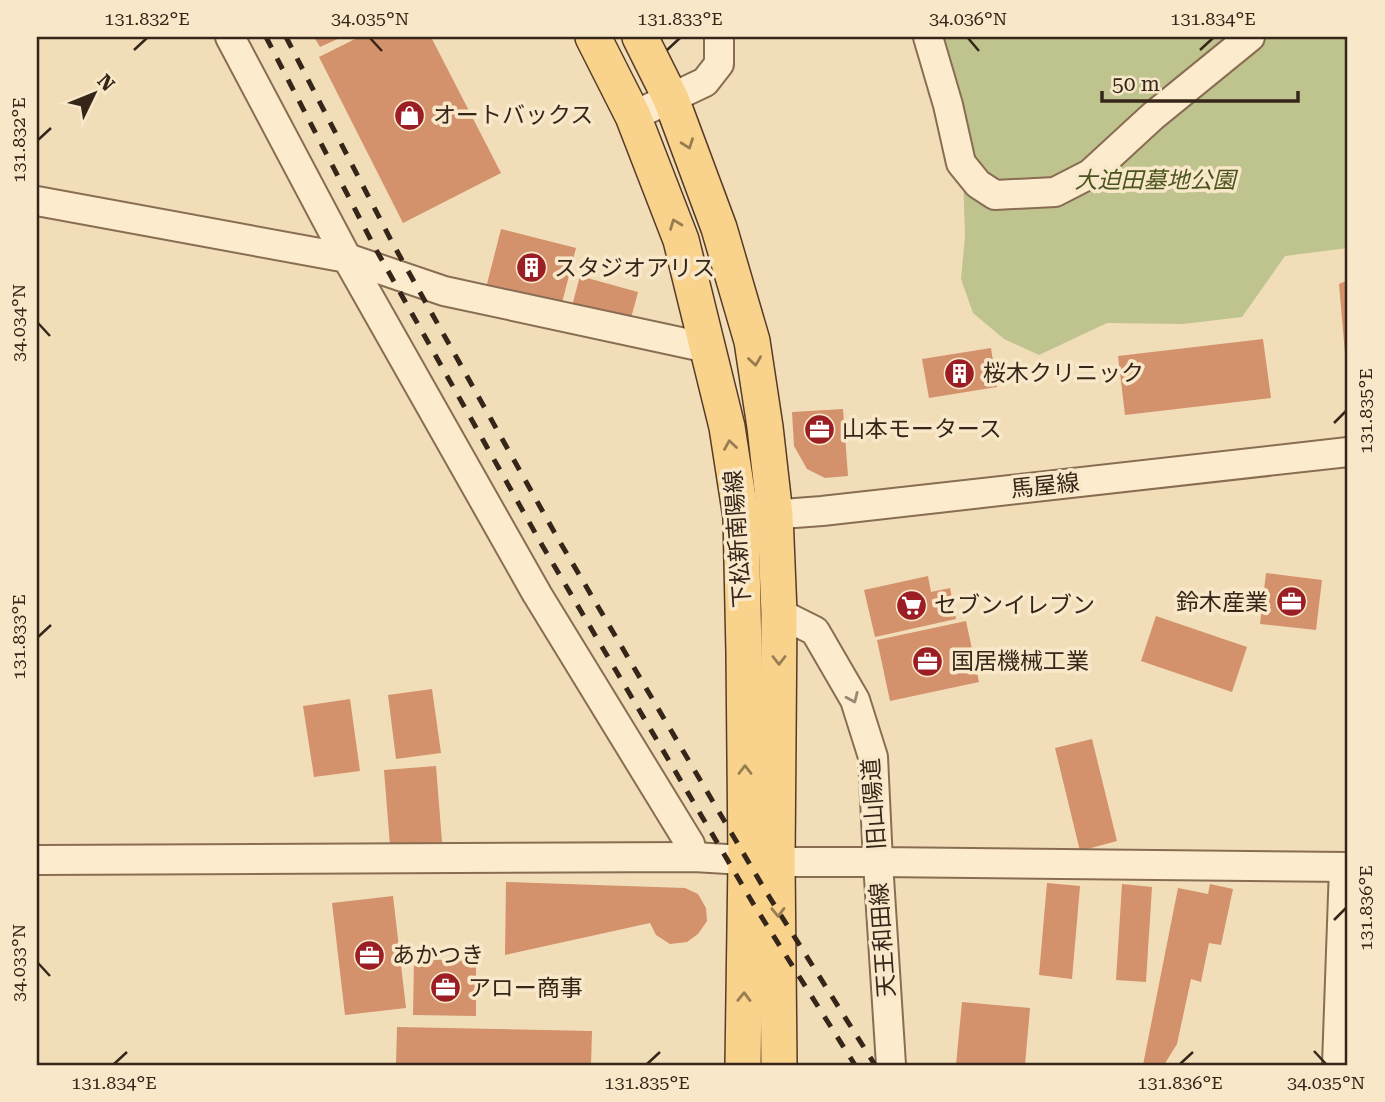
<svg xmlns="http://www.w3.org/2000/svg" width="1385" height="1102" font-family="'Roboto Serif','Noto Sans JP',serif">
<style>
.cemetery{fill:#bfc38e}
.building{fill:#d3916c}
.lines{fill:none;stroke-linecap:round;stroke-linejoin:round}
.minor-casing{stroke:#896d53;stroke-width:32}
.major-casing{stroke:#553b28;stroke-width:38}
.minor{stroke:#fcebcd;stroke-width:28}
.major{stroke:#f9d28c;stroke-width:35}
.rail{stroke:#362619;stroke-width:5;stroke-dasharray:12 12;stroke-linecap:butt}
.oneway{stroke:#987c52}
.oneway2{stroke:#998873}
.ticks{fill:none;stroke:#362619;stroke-width:2.5}
.labels{text-anchor:middle;dominant-baseline:central;stroke-width:7;stroke-linejoin:round;paint-order:stroke}
.poi-label{font-size:23px;fill:#362619;stroke:#f8e8c9;text-anchor:start}
.park-label{font-size:23px;font-style:italic;fill:#49541e;stroke:#f8e8c9}
.street-label{font-size:23px;fill:#362619;stroke:#f8e8c9}
.neatline{fill:none;stroke:#362619;stroke-width:2.5}
.ticks-label{font-size:18px;text-anchor:middle;fill:#362619}
</style>
<rect width="100%" height="100%" fill="#f1deb9"/>
<path class="cemetery" d="M928 37H1348V248L1285 256 1242 317 1183 324 1107 323 1039 355 1004 339 973 313 961 279 965 236 963 174Z"/>
<g class="building">
<path d="M314 37H342L320 47Z"/>
<path d="M359 37H431L501 173 403 223 319 57Z"/>
<path d="M501 229 576 248 561 307 486 288Z"/>
<path d="M580 276 638 292 630 322 572 306Z"/>
<path d="M1348 280V365H1346L1339 284Z"/>
<path d="M1263 339 1271 398 1125 415 1118 356Z"/>
<path d="M991 348 997 387 929 398 922 359Z"/>
<path d="M843 409 848 476 825 478 807 469 794 446 792 412Z"/>
<path d="M1266 573 1322 580 1316 630 1260 624Z"/>
<path d="M928 576 931 592 950 588 956 619 875 637 864 590Z"/>
<path d="M1156 616 1247 647 1232 692 1141 661Z"/>
<path d="M966 621 979 682 890 701 877 640Z"/>
<path d="M432 689 441 753 396 759 388 695Z"/>
<path d="M350 699 360 771 314 777 303 706Z"/>
<path d="M1092 739 1117 841 1080 851 1055 748Z"/>
<path d="M436 766 442 842 390 846 384 770Z"/>
<path d="M506 882 685 888 698 894 706 908 707 921 698 934 687 942 670 944 656 935 650 923 505 955Z"/>
<path d="M1047 883 1080 886 1072 979 1039 975Z"/>
<path d="M1122 884 1152 887 1146 982 1116 980Z"/>
<path d="M1210 884 1233 889 1221 945 1209 943 1201 982 1191 979 1177 1044 1164 1065H1143L1178 888 1208 894Z"/>
<path d="M393 896 406 1008 345 1015 332 903Z"/>
<path d="M414 959 476 961V1016L413 1015Z"/>
<path d="M962 1002 1030 1008 1025 1065H956Z"/>
<path d="M397 1027 592 1031 591 1065H396Z"/>
</g>
<g class="lines">
<defs>
<g id="minor">
<path d="M230 37 347 258 537 594 690 844 694 857"/>
<path d="M928 37 948 105 961 163 978 184 995 195 1055 192 1090 174 1153 116 1250 37"/>
<path d="M633 116 705 82 719 64V37"/>
<path d="M37 201 347 258 444 291 708 348"/>
<path d="M756 516 822 511 1348 452"/>
<path d="M779 613 815 631 855 700 873 757 878 862 1348 867"/>
<path d="M37 860 694 857 777 862H878L891 1065"/>
<path d="M1337 1065 1344 867"/>
</g>
<g id="major">
<path d="M593 37 633 116 681 240 727 427 741 517 744 653 746 860 743 1065"/>
<path d="M640 37 671 99 719 228 752 341 765 427 775 515 779 613 777 862 779 1065"/>
</g>
</defs>
<use href="#minor" class="minor-casing"/>
<use href="#major" class="major-casing"/>
<use href="#minor" class="minor"/>
<use href="#major" class="major"/>
<g class="rail">
<path d="M266 37 374 246 542 545 754 905 855 1065"/>
<path d="M286 37 393 244 557 537 765 890 875 1065"/>
</g>
</g>
<defs><path id="oneway-chevron" d="M-2-3.5L2.5 0L-2 3.5" fill="none" stroke-width="1.6" stroke-linecap="round" stroke-linejoin="round" transform="scale(1.75)"/></defs>
<g class="oneway">
<use href="#oneway-chevron" transform="translate(688 144) rotate(70)"/>
<use href="#oneway-chevron" transform="translate(675 224) rotate(-111)"/>
<use href="#oneway-chevron" transform="translate(755 361) rotate(82)"/>
<use href="#oneway-chevron" transform="translate(730 445) rotate(-99)"/>
<use href="#oneway-chevron" transform="translate(779 660) rotate(90)"/>
<use href="#oneway-chevron" transform="translate(745 770) rotate(-90)"/>
<use href="#oneway-chevron" transform="translate(778 912) rotate(89)"/>
<use href="#oneway-chevron" transform="translate(744 997) rotate(-89)"/>
</g>
<use class="oneway2" href="#oneway-chevron" transform="translate(853 698) rotate(66)"/>
<path class="ticks" d="M370 38 382 51M968 38 979 51M134 50 147 38M667 50 680 38M1200 50 1213 38M38 140 51 128M38 323 50 336M1334 423 1346 411M38 637 51 625M1334 920 1346 908M38 963 50 976M1314 1051 1326 1064M114 1064 127 1052M647 1064 660 1052M1180 1064 1193 1052"/>
<defs>
<symbol id="shop-disc" viewBox="-11 -11 22 22"><circle r="9.5" fill="#9c1e25" stroke="#f8e8c9"/><path d="M-5-2.5h2.3a2.7 3.5 0 0 1 5.4 0H5L5.5 6h-11ZM-1.5-2.5h3a1.5 2.3 0 0 0-3 0Z" fill="#fff"/></symbol>
<symbol id="building-disc" viewBox="-11 -11 22 22"><circle r="9.5" fill="#9c1e25" stroke="#f8e8c9"/><path d="M-4-6H4V6H1V3H-1V6H-4ZM-2.5-4.3h1.7v1.8h-1.7ZM.8-4.3h1.7v1.8H.8ZM-2.5-1h1.7V.8h-1.7ZM.8-1h1.7V.8H.8Z" fill="#fff"/></symbol>
<symbol id="office-disc" viewBox="-11 -11 22 22"><circle r="9.5" fill="#9c1e25" stroke="#f8e8c9"/><path d="M-6-3h4V-5.5h4V-3h4V5H-6ZM-1-4.5V-3h2v-1.5ZM-6 0V1H6V0Z" fill="#fff"/></symbol>
<symbol id="supermarket-disc" viewBox="-11 -11 22 22"><circle r="9.5" fill="#9c1e25" stroke="#f8e8c9"/><path d="M-6-5.5h2.5l.6 2H6L4.5 2H-2.5L-4.4-4H-6ZM-1.5 3.2a1.3 1.3 0 1 0 .1 0ZM3 3.2a1.3 1.3 0 1 0 .1 0Z" fill="#fff"/></symbol>
</defs>
<g fill-rule="evenodd">
<use href="#shop-disc" x="392" y="98" width="35" height="35"/>
<use href="#building-disc" x="514" y="250" width="35" height="35"/>
<use href="#building-disc" x="942" y="356" width="35" height="35"/>
<use href="#office-disc" x="802" y="412" width="35" height="35"/>
<use href="#office-disc" x="1274" y="584" width="35" height="35"/>
<use href="#supermarket-disc" x="894" y="588" width="35" height="35"/>
<use href="#office-disc" x="910" y="644" width="35" height="35"/>
<use href="#office-disc" x="352" y="938" width="35" height="35"/>
<use href="#office-disc" x="428" y="970" width="35" height="35"/>
</g>
<g class="labels">
<g class="poi-label">
<text x="433" y="115">オートバックス</text>
<text x="554" y="268">スタジオアリス</text>
<text x="983" y="373">桜木クリニック</text>
<text x="842" y="429">山本モータース</text>
<text x="1268" y="602" text-anchor="end">鈴木産業</text>
<text x="934" y="605">セブンイレブン</text>
<text x="951" y="661">国居機械工業</text>
<text x="392" y="955">あかつき</text>
<text x="468" y="988">アロー商事</text>
</g>
<g class="park-label">
<text x="1155" y="180">大迫田墓地公園</text>
</g>
<g class="street-label">
<text transform="translate(1045 486) rotate(-6)">馬屋線</text>
<text transform="translate(738 539) rotate(-94)">下松新南陽線</text>
<text transform="translate(874 804) rotate(-94)">旧山陽道</text>
<text transform="translate(883 940) rotate(-94)">天王和田線</text>
</g>
</g>
<rect width="1385" height="1102" fill="none" stroke="#f8e8c9" stroke-width="77"/>
<g transform="translate(94 94) rotate(47)" stroke="#f8e8c9" stroke-width="5" paint-order="stroke">
<path d="M0-5L12 26L0 18L-12 26Z" fill="#362619"/>
<text y="-10" font-size="19" font-weight="bold" text-anchor="middle" fill="#362619">N</text>
</g>
<path d="M1102 91v10h196v-10" fill="none" stroke="#362619" stroke-width="3.5"/>
<text x="1112" y="91" font-size="21" fill="#362619" stroke="#f8e8c9" stroke-width="5" paint-order="stroke">50 m</text>
<rect x="38" y="38" width="1308" height="1026" class="neatline"/>
<g class="ticks-label">
<text x="147" y="25">131.832°E</text>
<text x="370" y="25">34.035°N</text>
<text x="680" y="25">131.833°E</text>
<text x="968" y="25">34.036°N</text>
<text x="1213" y="25">131.834°E</text>
<text transform="translate(19 140) rotate(-90)" y="6">131.832°E</text>
<text transform="translate(19 323) rotate(-90)" y="6">34.034°N</text>
<text transform="translate(1366 411) rotate(-90)" y="6">131.835°E</text>
<text transform="translate(19 637) rotate(-90)" y="6">131.833°E</text>
<text transform="translate(1366 908) rotate(-90)" y="6">131.836°E</text>
<text transform="translate(19 963) rotate(-90)" y="6">34.033°N</text>
<text x="114" y="1089">131.834°E</text>
<text x="647" y="1089">131.835°E</text>
<text x="1180" y="1089">131.836°E</text>
<text x="1326" y="1089">34.035°N</text>
</g>
</svg>
